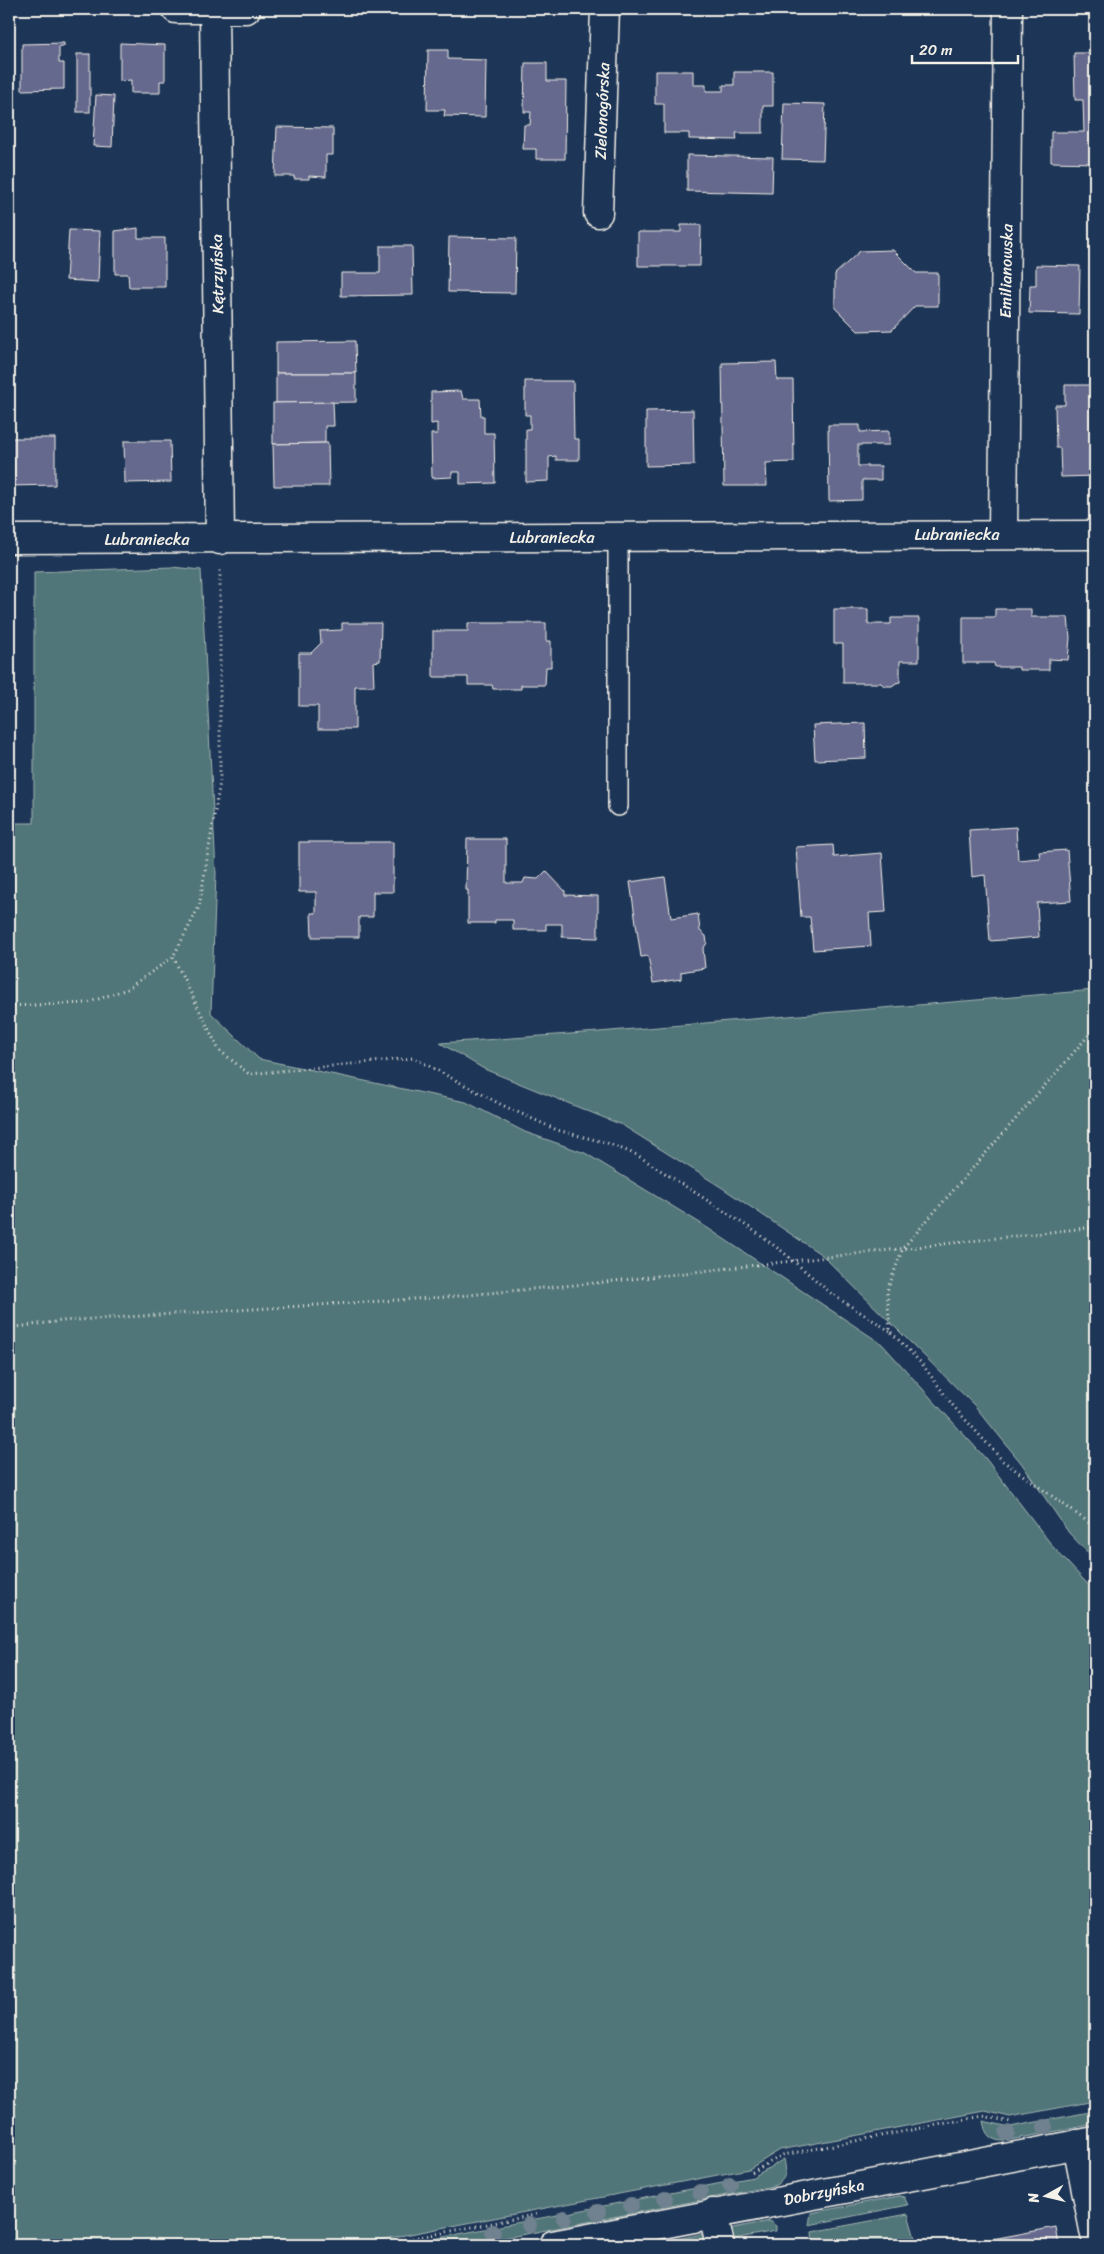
<svg xmlns="http://www.w3.org/2000/svg" width="1104" height="2254" font-family="Sriracha,sans-serif">
<style>
.green{fill:#517679;stroke:#a2b4b0}
.building{fill:#65698e;stroke:#f4f1e8}
.lines{fill:none;stroke-linecap:round;stroke-linejoin:round}
.lane-casing{stroke:#f4f1e8;stroke-width:22}
.street-casing{stroke:#f4f1e8;stroke-width:31}
.secondary-casing{stroke:#f4f1e8;stroke-width:31}
.path{stroke:#f4f1e8;stroke-width:3;stroke-dasharray:1 4;stroke-linecap:butt}
.lane{stroke:#1d3557;stroke-width:19}
.street{stroke:#1d3557;stroke-width:28}
.secondary{stroke:#1d3557;stroke-width:28}
.tree{fill:#70818f}
.labels{text-anchor:middle;dominant-baseline:central;stroke-width:5;stroke-linejoin:round;paint-order:stroke}
.street-label{font-size:16px;fill:#f4f1e8;stroke:#1d3557}
</style>
<rect width="100%" height="100%" fill="#1d3557"/>
<filter id="ink" filterUnits="userSpaceOnUse"><feTurbulence type="fractalNoise" baseFrequency=".02" numOctaves="2"/><feDisplacementMap in="SourceGraphic" scale="10" xChannelSelector="R" yChannelSelector="G"/><feConvolveMatrix kernelMatrix="1 2 1 2 8 2 1 2 1" color-interpolation-filters="sRGB"/></filter>
<g filter="url(#ink)">
<g class="green">
<path d="M172 567 201 570 216 873 211 1013 259 1059 466 1102 525 1132 585 1153 700 1223 882 1344 986 1459 1054 1548 1095 1592V2101L1010 2117 985 2111 780 2150 749 2169 353 2245H9V823H34V572Z"/>
<path d="M1095 990V1560L1069 1533 1022 1464 975 1406 822 1255 721 1187 622 1125 484 1069 440 1043 599 1032Z"/>
<path d="M1095 2111V2124L1004 2141C990 2141 985 2134 983 2121L1010 2127Z"/>
<path d="M784 2159C787 2172 786 2181 773 2186L469 2245H402L753 2177Z"/>
<path d="M899 2196 904 2197 908 2205 809 2225 811 2213Z"/>
<path d="M908 2214 917 2245H813L812 2232Z"/>
<path d="M769 2221 776 2226V2231L701 2245H646Z"/>
</g>
<g class="building">
<path d="M64 43V46H59V63H64V89L22 90V44Z"/>
<path d="M120 43 165 45V81H160V93H131V80L120 81Z"/>
<path d="M428 50H448V59L486 60 485 117 444 116 445 110H427Z"/>
<path d="M1074 53H1095V163L1051 162V132H1084L1083 100H1075Z"/>
<rect x="77" y="54" width="13" height="58"/>
<path d="M525 63H547V81H566L565 159H536V149H523L524 125H530L531 112H524Z"/>
<path d="M655 71H693V85H706V91H723V85H734V72H773V106H763V133H736L737 140 689 139V133H664V104H655Z"/>
<path d="M96 95 114 96 112 147 93 146Z"/>
<path d="M784 103 825 104 823 160 782 159Z"/>
<path d="M277 127 333 128V155H326V177L309 176V179H294V176H275Z"/>
<path d="M687 155 773 157 772 193 687 191Z"/>
<path d="M681 225H701L700 266H638V232H681Z"/>
<path d="M138 228V238H165V287H129L128 274H115V231Z"/>
<path d="M69 230 100 231 98 282 66 280Z"/>
<path d="M449 237 516 238 515 293 448 292Z"/>
<path d="M380 246H412L413 295 341 296V273H380Z"/>
<path d="M893 250 916 273H938V306H915L892 330 858 331 835 308V274L860 251Z"/>
<path d="M1036 265 1080 266 1079 314 1029 313 1030 285H1036Z"/>
<path d="M355 341 356 373H276V342Z"/>
<path d="M776 362 777 380H793L794 462 766 463 767 486H724L722 363Z"/>
<path d="M276 373H356V402L276 403Z"/>
<path d="M525 381H573L574 439H579V460H556V456L549 457V481L526 482V429H530V415H525Z"/>
<path d="M1065 385H1095V476L1061 477 1060 448H1056L1055 405H1065Z"/>
<path d="M461 391 463 399H480L481 416H484V433H494L495 483 460 484V472H452V477L432 478 431 434H437V423L431 424V392Z"/>
<path d="M333 402 334 426H325V443L273 444V403Z"/>
<path d="M693 410 694 465 646 466V411Z"/>
<path d="M828 425H860V432L889 431V445H858V466H881V480H862V500L829 501Z"/>
<path d="M9 438H55V485L9 486Z"/>
<path d="M124 441H170L171 482 125 483Z"/>
<path d="M328 443 329 486H274L273 444Z"/>
<path d="M834 609H868V624H891V618H919V661H900V682L896 683 892 686H884L881 683H843V644H834Z"/>
<path d="M995 609H1031V617H1068L1070 638 1068 660 1049 659V670H1019V667H995L994 663H963V617H995Z"/>
<path d="M342 623H381L380 661 373 662 374 686H355V729H318V706H299V653H311L321 643 320 631 342 630Z"/>
<path d="M468 623H546V641H551V667H546L545 685H521V689H493L492 685H468V677H433V631H468Z"/>
<path d="M865 723 866 758 815 760 813 725Z"/>
<path d="M1016 827 1018 860 1040 858 1039 852 1067 850 1071 901 1037 903 1039 937 990 941 985 875 972 877 969 830Z"/>
<path d="M467 839H506V883H523L525 878 538 879 546 871 565 891V895L598 896V938L562 937V924H546V930H513V920H495V923H468V890H466Z"/>
<path d="M299 842H393V892H373V917H359V937H312L311 913H316V892H299Z"/>
<path d="M833 845 834 857 882 853 886 912 869 913 871 946 813 950 810 917H801L796 847Z"/>
<path d="M665 877 671 918 698 914 700 931 706 936 707 943 703 949 705 968 681 972V979L653 983 648 956 641 957 630 882Z"/>
<path d="M1056 2227 1059 2245H978L977 2242Z"/>
</g>
<g class="lines">
<defs>
<path id="lane" d="M618 536V806"/>
<g id="street">
<path d="M176 9H246"/>
<path d="M214 9 220 540"/>
<path d="M598 213 605 9"/>
<path d="M1003 534 1008 9"/>
<path d="M9 539 1095 535"/>
<path d="M1077 2144 1095 2235"/>
<path d="M713 2213 720 2245"/>
</g>
<path id="secondary" d="M553 2245 1095 2141"/>
</defs>
<use href="#lane" class="lane-casing"/>
<use href="#street" class="street-casing"/>
<use href="#secondary" class="secondary-casing"/>
<g class="path">
<path d="M173 957 219 1050 249 1074 414 1058 502 1105 557 1130 607 1143 637 1155 750 1228 783 1252 833 1295 890 1331"/>
<path d="M9 1006 87 1003 127 989 173 957 199 907 220 782V570"/>
<path d="M1095 1028 903 1248 887 1291 890 1331 922 1364 954 1407 1003 1461 1095 1527"/>
<path d="M9 1328 62 1321 446 1297 596 1283 1095 1227"/>
<path d="M752 2172 783 2155 983 2116 1011 2122"/>
<path d="M378 2245 540 2214"/>
</g>
<use href="#lane" class="lane"/>
<use href="#street" class="street"/>
<use href="#secondary" class="secondary"/>
</g>
<g class="tree">
<circle cx="1045" cy="2127" r="8"/>
<circle cx="1007" cy="2133" r="8"/>
<circle cx="730" cy="2185" r="8"/>
<circle cx="700" cy="2192" r="8"/>
<circle cx="665" cy="2199" r="8"/>
<circle cx="631" cy="2205" r="8"/>
<circle cx="598" cy="2212" r="8"/>
<circle cx="564" cy="2218" r="8"/>
<circle cx="529" cy="2225" r="8"/>
<circle cx="493" cy="2232" r="8"/>
</g>
</g>
<g class="labels">
<g class="street-label">
<text transform="translate(602 111) rotate(-88)">Zielonogórska</text>
<text transform="translate(1006 271) rotate(-89)">Emilianowska</text>
<text transform="translate(217 274) rotate(-91)">Kętrzyńska</text>
<text x="957" y="534">Lubraniecka</text>
<text x="552" y="537">Lubraniecka</text>
<text x="147" y="539">Lubraniecka</text>
<text transform="translate(824 2192) rotate(-11)">Dobrzyńska</text>
</g>
</g>
<rect width="1104" height="2254" fill="none" stroke="#1d3557" stroke-width="30"/>
<rect x="15" y="15" width="1074" height="2224" fill="none" stroke="#f4f1e8" stroke-width="2" filter="url(#ink)"/>
<g transform="translate(1046 2196) rotate(262)" stroke="#1d3557" stroke-width="4" paint-order="stroke">
<path d="M0-4L9 19L0 12L-9 19Z" fill="#f4f1e8"/>
<text y="-8" font-size="14" font-weight="bold" text-anchor="middle" fill="#f4f1e8">N</text>
</g>
<path d="M912 55v8h106v-8" fill="none" stroke="#f4f1e8" stroke-width="2.5"/>
<text x="919" y="55" font-size="15" fill="#f4f1e8" stroke="#1d3557" stroke-width="4" paint-order="stroke">20 m</text>
</svg>
